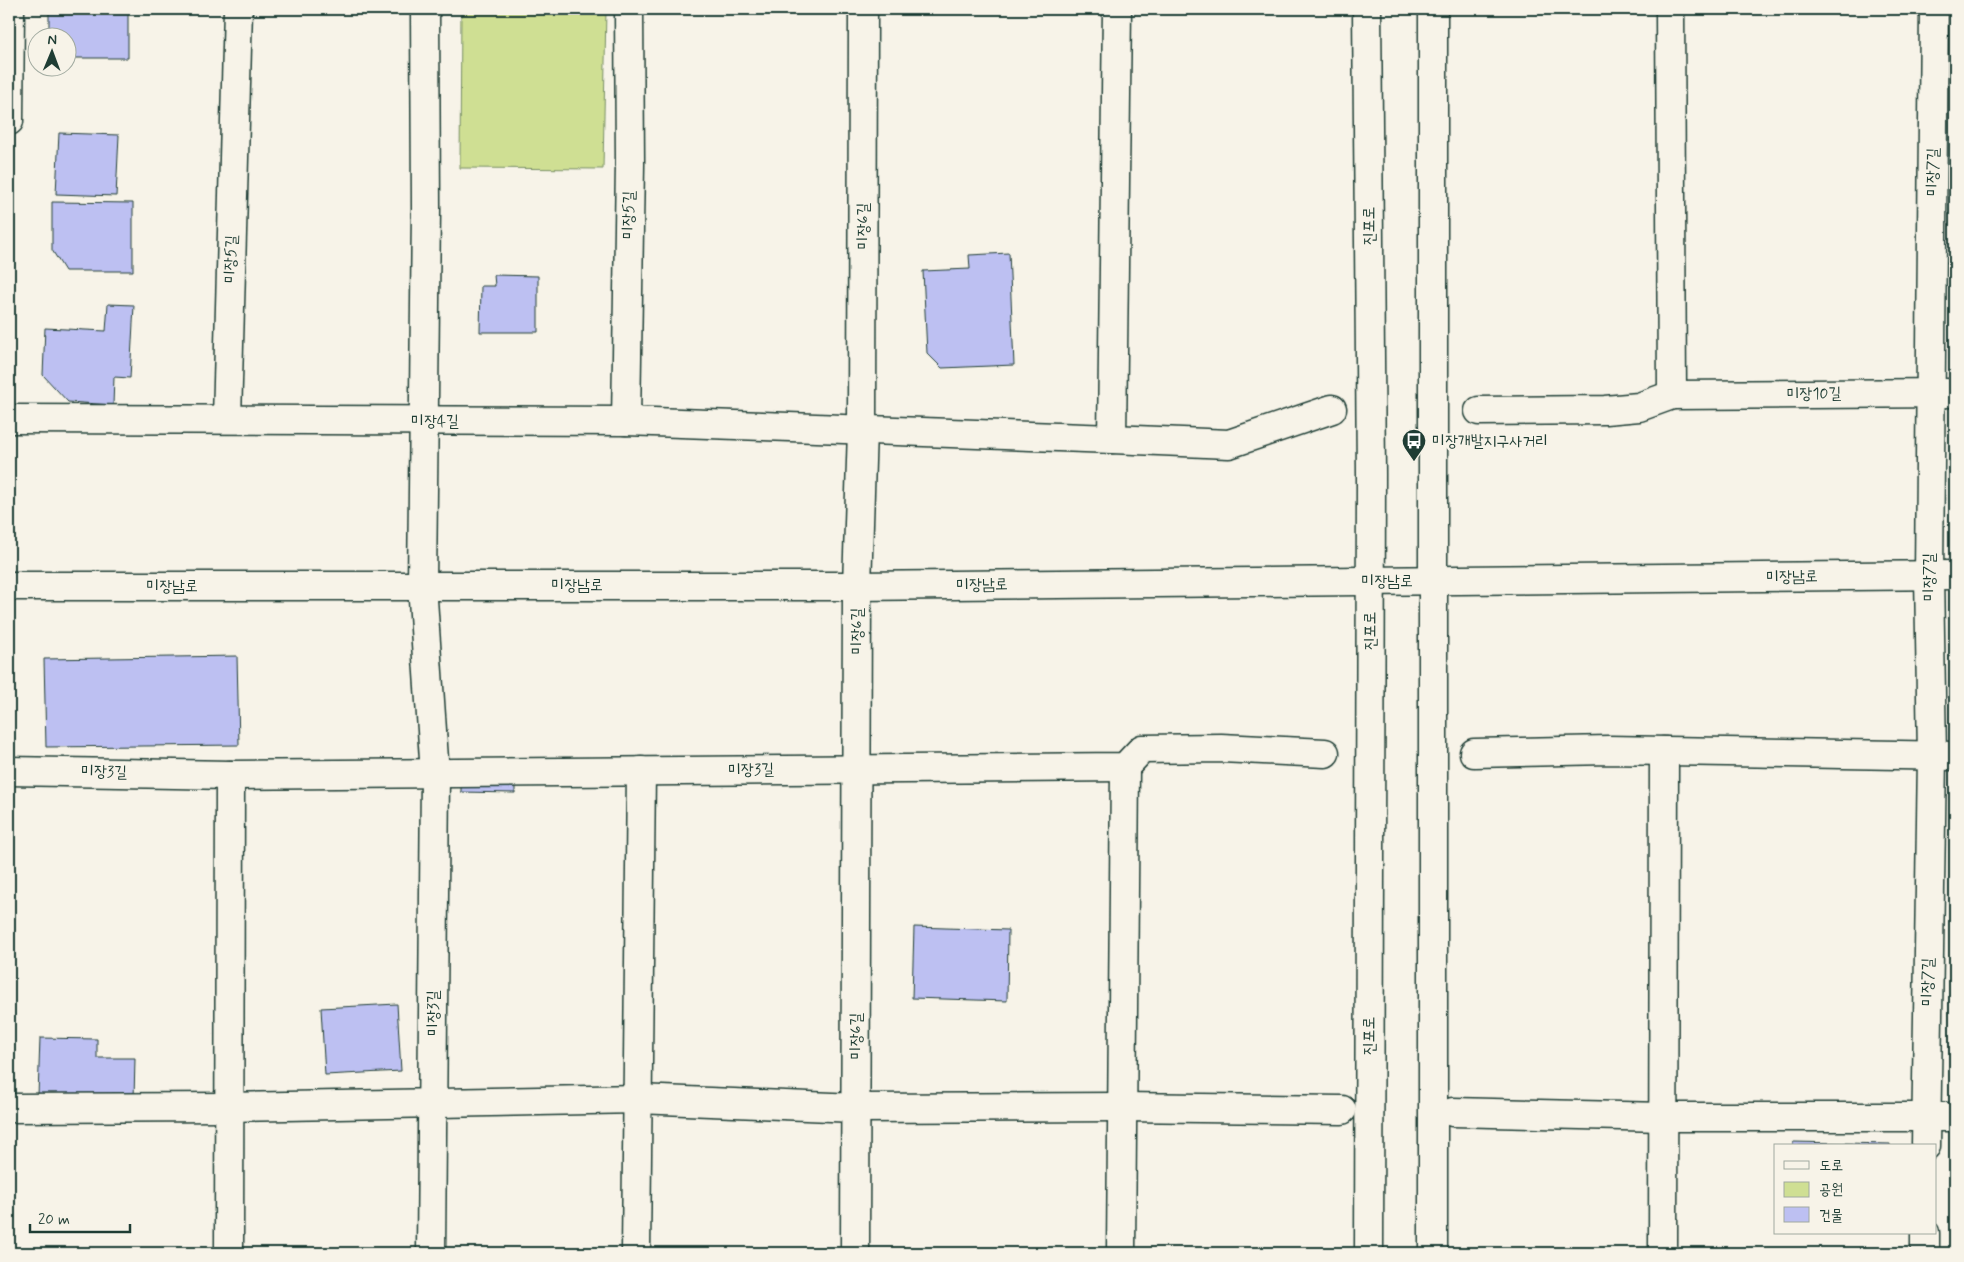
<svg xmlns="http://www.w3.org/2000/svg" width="1964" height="1262" font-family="Mynerve,'Poor Story',sans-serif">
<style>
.green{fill:#cfdf93;stroke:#778e64}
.building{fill:#bdc0f2;stroke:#1f3d34}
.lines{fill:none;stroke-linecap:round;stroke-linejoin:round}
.minor-casing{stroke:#1f3d34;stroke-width:31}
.minor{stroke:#f7f3e8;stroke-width:28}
.labels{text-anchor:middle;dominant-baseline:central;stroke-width:5;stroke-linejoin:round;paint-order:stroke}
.street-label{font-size:16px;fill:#1f3d34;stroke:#f7f3e8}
.poi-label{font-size:16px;fill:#1f3d34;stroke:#f7f3e8;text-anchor:start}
</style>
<rect width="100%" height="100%" fill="#f7f3e8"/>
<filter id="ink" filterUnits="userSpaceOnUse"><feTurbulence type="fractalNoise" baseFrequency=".02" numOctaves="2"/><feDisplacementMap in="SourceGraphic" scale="10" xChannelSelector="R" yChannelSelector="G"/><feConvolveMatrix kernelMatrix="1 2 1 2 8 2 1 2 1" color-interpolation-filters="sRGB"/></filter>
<g filter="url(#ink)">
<path class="green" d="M461 9H606L603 169 460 168Z"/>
<g class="building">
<path d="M49 9H128V58H69L68 38H49Z"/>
<path d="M59 133 119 135 116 196 56 194Z"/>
<path d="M52 202 133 203V271H65L52 250Z"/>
<path d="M1009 253 1014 365 942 368 927 353 923 271 970 269 969 255Z"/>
<path d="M494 275 538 276V332H480L481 286H495Z"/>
<path d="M108 304 134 305 130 378 114 377 113 405 68 402 43 375 45 328 106 331Z"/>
<path d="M237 656 239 745 46 747 44 659Z"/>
<path d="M461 777H515V793L461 792Z"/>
<path d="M914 927 1008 930 1007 1001 912 998Z"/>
<path d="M397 1004 401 1071 325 1075 321 1008Z"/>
<path d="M40 1038 97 1039V1058H135L134 1099 38 1096Z"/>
<path d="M1793 1142 1890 1144V1146H1793Z"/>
</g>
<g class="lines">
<defs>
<g id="minor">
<path d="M425 9 426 209 422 585 435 774 431 1253"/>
<path d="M1367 9 1371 474 1369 1253"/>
<path d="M1433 9V1253"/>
<path d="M1670 9 1672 395"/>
<path d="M9 121 10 9"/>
<path d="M1479 411 1605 410 1639 407 1672 395 1955 393"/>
<path d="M9 419 626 421 1112 439 1117 9"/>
<path d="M227 419 238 9"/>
<path d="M626 421 630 164 629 9"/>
<path d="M1112 439 1229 444 1332 409"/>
<path d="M9 586H857L1955 575"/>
<path d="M1474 753 1608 750 1955 756"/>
<path d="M9 771 230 775 1125 767 1142 749 1221 748 1325 753"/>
<path d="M9 1108 230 1107 638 1099 856 1108 1123 1107 1342 1110"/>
<path d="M1453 1112 1663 1117H1955"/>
<path d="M1926 1146 1932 756 1929 575 1934 9"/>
<path d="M229 1253 230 775"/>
<path d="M636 1253 641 771"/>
<path d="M855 1253 857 586 862 430 863 9"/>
<path d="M1121 1253 1125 767"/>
<path d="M1663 1253 1664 751"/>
<path d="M1925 1253V1233"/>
</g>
</defs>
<use href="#minor" class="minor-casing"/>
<use href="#minor" class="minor"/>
</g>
</g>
<defs>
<symbol id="bus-pin" viewBox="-11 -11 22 30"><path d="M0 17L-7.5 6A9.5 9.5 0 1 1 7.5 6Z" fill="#1f3d34" stroke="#f7f3e8"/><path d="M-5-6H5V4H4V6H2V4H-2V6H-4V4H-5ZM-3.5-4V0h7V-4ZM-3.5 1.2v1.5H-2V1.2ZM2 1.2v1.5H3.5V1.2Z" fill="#fff"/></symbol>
</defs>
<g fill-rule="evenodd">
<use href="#bus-pin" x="1400" y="427" width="28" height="38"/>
</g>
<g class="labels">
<g class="street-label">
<text transform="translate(1933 172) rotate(-89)">미장7길</text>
<text transform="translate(629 215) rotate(-89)">미장5길</text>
<text transform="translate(863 226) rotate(-90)">미장6길</text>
<text transform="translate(1369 226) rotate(-90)">진포로</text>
<text transform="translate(231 259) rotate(-88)">미장5길</text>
<text transform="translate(1814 394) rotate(-1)">미장10길</text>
<text x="435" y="421">미장4길</text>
<text transform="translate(1792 577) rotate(-1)">미장남로</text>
<text transform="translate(1929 577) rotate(-90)">미장7길</text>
<text x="1387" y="581">미장남로</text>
<text x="577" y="585">미장남로</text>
<text transform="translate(982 585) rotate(-1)">미장남로</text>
<text x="172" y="586">미장남로</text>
<text transform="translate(857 631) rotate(-90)">미장6길</text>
<text transform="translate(1370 631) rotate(-90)">진포로</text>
<text transform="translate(751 770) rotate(-1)">미장3길</text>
<text transform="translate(104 772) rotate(1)">미장3길</text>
<text transform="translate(1928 982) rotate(-89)">미장7길</text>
<text transform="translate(433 1013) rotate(-90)">미장3길</text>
<text transform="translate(856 1036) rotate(-90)">미장6길</text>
<text transform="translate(1369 1036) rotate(-90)">진포로</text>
</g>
<g class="poi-label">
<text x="1432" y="441">미장개발지구사거리</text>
</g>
</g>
<rect width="1964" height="1262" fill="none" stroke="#f7f3e8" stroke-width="30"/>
<rect x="15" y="15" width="1934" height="1232" fill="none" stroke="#1f3d34" stroke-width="2" filter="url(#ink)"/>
<rect x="1774" y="1144" width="162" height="90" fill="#f7f3e8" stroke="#a1aaa0"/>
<rect x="1784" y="1161" width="25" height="8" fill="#f7f3e8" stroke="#a1aaa0"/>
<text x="1819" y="1170" font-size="15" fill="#1f3d34">도로</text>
<rect x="1784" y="1182" width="25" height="15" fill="#cfdf93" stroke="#a1aaa0"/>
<text x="1819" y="1194" font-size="15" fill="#1f3d34">공원</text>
<rect x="1784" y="1207" width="25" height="15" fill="#bdc0f2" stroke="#a1aaa0"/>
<text x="1819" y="1220" font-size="15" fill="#1f3d34">건물</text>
<g transform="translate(52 52) rotate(1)"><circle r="24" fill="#f7f3e8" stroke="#a1aaa0"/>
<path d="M0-4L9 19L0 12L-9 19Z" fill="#1f3d34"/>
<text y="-8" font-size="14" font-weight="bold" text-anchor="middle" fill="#1f3d34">N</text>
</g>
<path d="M30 1224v8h100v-8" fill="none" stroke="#1f3d34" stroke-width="2.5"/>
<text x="38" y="1224" font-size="15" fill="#1f3d34" stroke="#f7f3e8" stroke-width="4" paint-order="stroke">20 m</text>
</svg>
